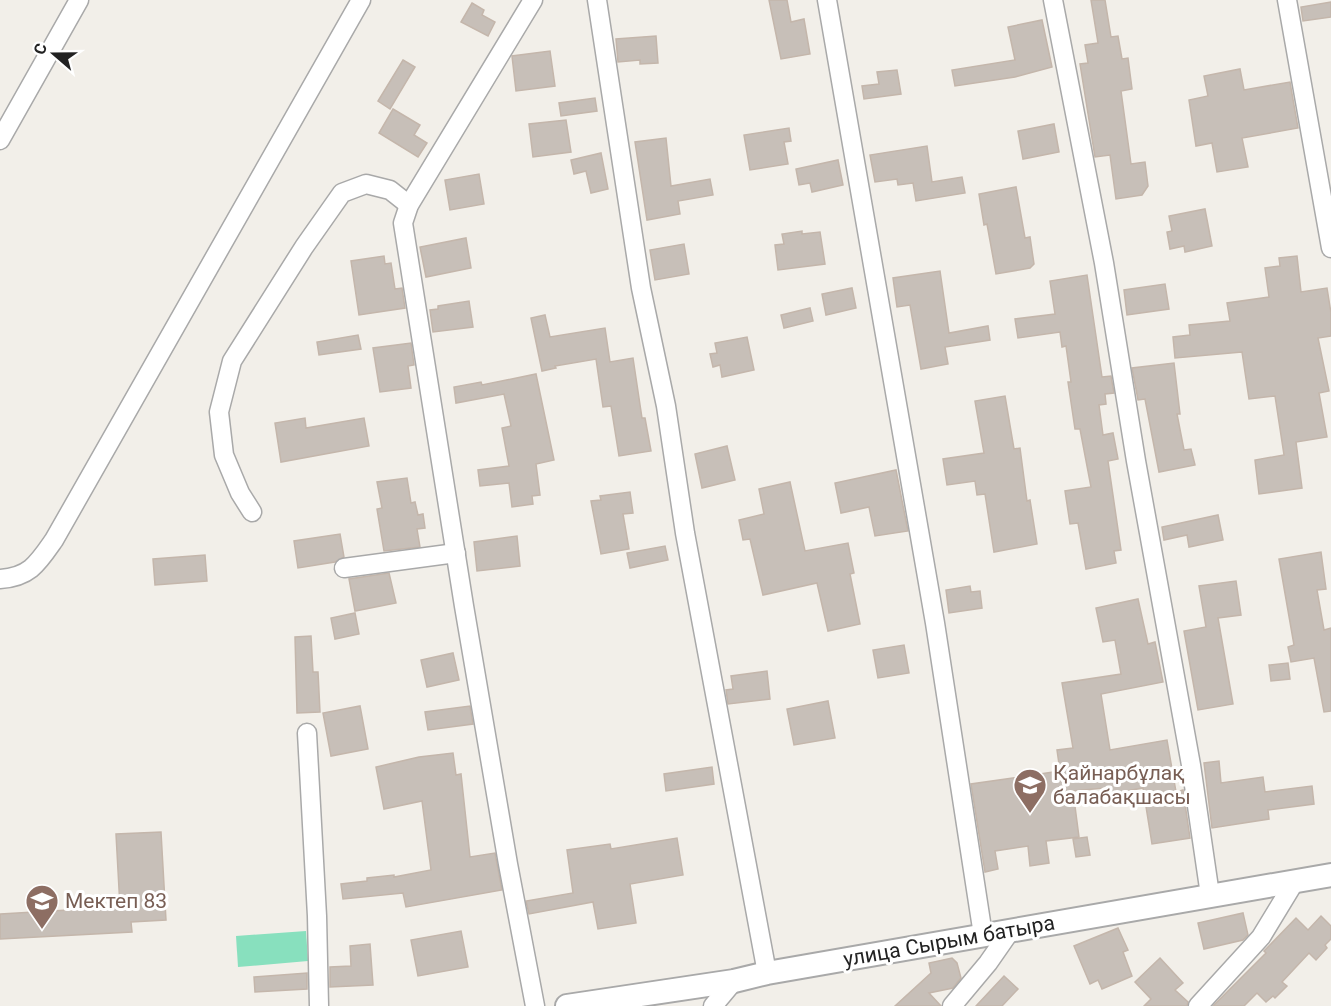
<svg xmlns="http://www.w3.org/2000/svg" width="1331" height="1006" font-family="Roboto,sans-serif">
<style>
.pitch{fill:#88e0be}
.building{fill:#c7bfb8;stroke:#c4b6ab;stroke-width:1.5}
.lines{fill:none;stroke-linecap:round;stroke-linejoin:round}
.minor-casing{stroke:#a9a9a9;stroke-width:21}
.tertiary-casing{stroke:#a9a9a9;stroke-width:26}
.minor{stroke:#fff;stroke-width:18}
.tertiary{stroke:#fff;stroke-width:22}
.labels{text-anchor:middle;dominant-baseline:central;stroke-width:6;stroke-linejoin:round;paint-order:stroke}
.education-label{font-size:21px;fill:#785e54;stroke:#fff;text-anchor:start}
.street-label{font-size:21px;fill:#222;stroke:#fff}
</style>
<rect width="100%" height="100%" fill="#f2efe9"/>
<path class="pitch" d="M306 931 308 961 238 967 236 936Z"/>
<g class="building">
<path d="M769 0H787L791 22 804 19 810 54 781 59Z"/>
<path d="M1091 0H1105L1111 37 1118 36 1122 59 1128 58 1132 89 1121 91 1131 164 1145 162 1148 186 1142 195 1116 199 1110 155 1095 157 1080 64 1088 63 1085 45 1098 43Z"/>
<path d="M1331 2V17L1303 21 1301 7Z"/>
<path d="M472 3 484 10 482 15 495 22 488 36 461 22Z"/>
<path d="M1042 20 1052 67 1015 77 955 86 952 70 1015 60 1008 27Z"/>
<path d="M656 36 658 63 640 64V60L618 62 616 39Z"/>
<path d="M550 51 555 86 516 91 512 56Z"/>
<path d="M403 60 415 67 390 109 378 101Z"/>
<path d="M1240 69 1244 90 1290 82 1298 128 1242 138 1248 167 1217 172 1212 143 1196 146 1189 100 1208 96 1204 76Z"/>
<path d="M897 70 901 94 864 99 862 86 879 84 877 72Z"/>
<path d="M595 98 597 111 561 116 559 103Z"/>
<path d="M393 109 420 125 414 135 427 143 418 157 379 133Z"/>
<path d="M566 120 571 152 533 157 529 124Z"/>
<path d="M1054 124 1059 152 1023 159 1018 131Z"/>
<path d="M789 128 791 141 784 142 788 164 750 170 744 135Z"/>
<path d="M666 138 671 186 710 179 713 195 678 201 680 214 647 220 635 142Z"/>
<path d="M927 146 932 182 962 177 965 193 916 201 913 183 898 185 897 179 875 182 870 155Z"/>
<path d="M601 153 608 189 591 193 586 171 574 174 571 160Z"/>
<path d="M838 160 843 185 812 192 810 183 799 185 796 169Z"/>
<path d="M479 174 484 204 450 210 445 180Z"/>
<path d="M1016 187 1025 238 1030 237 1034 264 1030 268 996 274 987 224 984 225 979 194Z"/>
<path d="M1205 209 1212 246 1185 252 1184 246 1170 249 1167 232 1172 231 1169 216Z"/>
<path d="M802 231V234L820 232 825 264 778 270 775 245 784 244 782 234Z"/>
<path d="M466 238 471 268 426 277 420 247Z"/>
<path d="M684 244 689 274 655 280 650 250Z"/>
<path d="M384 256 385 264 391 263 395 289 402 288 405 308 359 315 351 261Z"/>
<path d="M1297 256 1301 292 1327 288 1331 313V336L1318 338 1329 391 1319 393 1327 437 1296 442 1302 488 1259 494 1255 460 1284 455 1275 396 1249 399 1242 352 1175 358 1173 337 1190 335 1189 325 1230 321 1227 303 1269 297 1265 268 1280 266 1279 258Z"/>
<path d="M940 271 949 333 988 326 990 340 945 347 948 364 921 369 910 305 897 307 893 278Z"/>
<path d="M1087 275 1102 377 1111 376 1114 393 1105 394 1106 404 1099 405 1103 435 1113 433 1118 459 1108 461 1121 550 1114 551 1116 563 1086 569 1078 523 1070 524 1065 491 1091 487 1080 429H1075L1068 382H1071L1066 346 1062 347 1060 332 1018 338 1015 319 1055 314 1050 281Z"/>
<path d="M1165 284 1169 309 1127 315 1124 290Z"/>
<path d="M852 288 856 308 826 315 822 294Z"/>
<path d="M469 301 473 327 433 332 430 310 438 309V306Z"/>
<path d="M810 308 813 321 784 328 781 315Z"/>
<path d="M545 315 550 337 605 328 610 362 633 358 642 418H645L651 451 619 456 611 406 603 407 596 359 555 366 556 368 542 371 531 318Z"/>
<path d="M358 335 361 349 319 355 317 342Z"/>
<path d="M747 337 754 370 722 377 720 365 713 367 710 354 717 353 715 343Z"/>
<path d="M411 343 414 365 408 366 411 388 380 392 373 348Z"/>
<path d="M1174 363 1180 414H1177L1184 450 1191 449 1195 465 1159 472 1145 399 1138 400 1132 368Z"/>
<path d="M536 374 554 460 536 464 540 495 532 496 533 504 512 507 509 483 480 486 478 470 509 466 502 428 511 426 504 394 456 403 454 387 481 382 482 385Z"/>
<path d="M1005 396 1014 449 1020 448 1027 501 1030 500 1037 544 994 552 985 494 977 495 975 481 947 485 943 459 984 453 975 401Z"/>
<path d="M305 418 306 428 364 418 369 446 281 462 275 423Z"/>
<path d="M727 446 735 480 702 488 695 454Z"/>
<path d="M896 470 908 531 875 536 869 507 841 513 835 483Z"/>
<path d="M407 478 411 503 415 502 418 515 423 514 425 528 417 529 420 547 384 551 377 509 382 508 377 482Z"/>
<path d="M790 482 805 551 848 543 854 573 850 574 860 624 828 631 817 583 763 595 750 539 743 540 739 520 764 514 759 489Z"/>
<path d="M630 492 633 513 623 514 629 549 601 554 591 501 601 500 600 496Z"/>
<path d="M1218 515 1223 540 1189 547 1187 535 1164 540 1162 527Z"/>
<path d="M340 534 344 557 335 562 298 568 294 541Z"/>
<path d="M517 536 520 566 477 571 474 542Z"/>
<path d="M665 546 668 560 630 568 627 553Z"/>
<path d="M1321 552 1326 589 1317 590 1324 630 1331 628V711L1324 712 1314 658 1291 662 1288 647 1294 645 1279 559Z"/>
<path d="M205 555 207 581 155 585 153 559Z"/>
<path d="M389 573 396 603 355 611 349 579Z"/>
<path d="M1236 581 1241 615 1218 618 1233 704 1198 710 1184 631 1206 627 1199 586Z"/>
<path d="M970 586 971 592 980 591 982 608 949 613 946 590Z"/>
<path d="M1138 599 1148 644 1155 642 1163 682 1101 694 1110 750 1167 740 1176 792 1183 790 1190 838 1152 844 1143 788 1105 795 1104 788 1073 791 1079 837 1046 841 1049 863 1030 866 1028 846 995 851 998 869 985 872 971 784 1060 771 1057 750 1073 748 1062 683 1121 674 1115 640 1103 642 1096 608Z"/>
<path d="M355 613 359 634 335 639 331 618Z"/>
<path d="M311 636 313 672H318L320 712 297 713 295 637Z"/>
<path d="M904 645 909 673 878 678 873 650Z"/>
<path d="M453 653 459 680 427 687 421 660Z"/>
<path d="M1288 663 1290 679 1271 681 1269 665Z"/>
<path d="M767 671 770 699 728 704 726 690 733 689 731 676Z"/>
<path d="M828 701 835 738 794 745 787 709Z"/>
<path d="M360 706 368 749 331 756 323 713Z"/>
<path d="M470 706 473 724 428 730 425 712Z"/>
<path d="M453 753 456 775 461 774 470 857 495 853 502 890 406 907 403 893 343 899 341 884 367 881V878L394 875V877L431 870 422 801 384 809 376 767 419 757Z"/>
<path d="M1219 761 1221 783 1263 777 1265 792 1312 786 1314 804 1268 810 1269 819 1212 828 1204 763Z"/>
<path d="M712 767 714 784 666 791 664 774Z"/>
<path d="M161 832 166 920 131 922 132 932 0 939V914L120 907 116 834Z"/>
<path d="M1087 837 1090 855 1076 857 1073 839Z"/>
<path d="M677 838 683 875 630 884 636 923 598 929 593 902 529 914 526 901 573 893 567 850 610 844 611 849Z"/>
<path d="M1243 913 1248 935 1243 940 1204 949 1198 923Z"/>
<path d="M1321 916 1331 926V939L1325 945 1327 948 1316 960 1309 953 1282 982 1287 986 1275 998 1273 996 1266 1002 1257 993 1244 1006H1213L1266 953 1264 951 1296 918 1308 930Z"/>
<path d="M1118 928 1128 950 1123 952 1132 976 1102 989 1098 980 1090 984 1074 946Z"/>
<path d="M461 931 468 967 418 976 411 940Z"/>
<path d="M370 944 373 985 330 987V967L351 966 350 946Z"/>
<path d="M952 958 957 963 961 978 953 988 929 993 941 1006H895L931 973 929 963Z"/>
<path d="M1160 958 1183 983 1175 990 1188 1002 1187 1006H1144L1151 999 1135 982Z"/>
<path d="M307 973V989L255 992 254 977Z"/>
<path d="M1004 976 1018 989 1002 1006H976Z"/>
</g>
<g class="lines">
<defs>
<g id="minor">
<path d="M533 0 409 205 403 223 464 606 508 864 535 1006"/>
<path d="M597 0 641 288 666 406 685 533 767 973"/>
<path d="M827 0 935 623 983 935"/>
<path d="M1053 0 1104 263 1136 461 1191 765 1210 895"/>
<path d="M1287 0 1331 248"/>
<path d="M0 140 79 0"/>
<path d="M252 512 240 493 224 455 219 412 232 361 304 247 342 193 366 184 390 190 409 205"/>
<path d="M344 568 456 553"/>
<path d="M0 579C30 577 38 563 54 540L361 0"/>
<path d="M307 733 317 916 319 1006"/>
<path d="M713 1006 734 981"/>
<path d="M952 1006 988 963 1011 930"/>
<path d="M1198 1006 1261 937 1295 881"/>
</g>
<path id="tertiary" d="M567 1006 734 981 767 973 1331 875"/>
</defs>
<use href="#minor" class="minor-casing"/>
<use href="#tertiary" class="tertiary-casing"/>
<use href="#minor" class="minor"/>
<use href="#tertiary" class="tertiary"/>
</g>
<defs>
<symbol id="school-pin" viewBox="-11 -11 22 30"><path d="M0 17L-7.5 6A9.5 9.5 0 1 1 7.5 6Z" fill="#8d6e63" stroke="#fff"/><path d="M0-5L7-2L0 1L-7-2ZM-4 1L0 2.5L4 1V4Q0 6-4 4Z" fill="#fff"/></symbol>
</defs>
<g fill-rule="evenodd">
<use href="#school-pin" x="1011" y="766" width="38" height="52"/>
<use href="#school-pin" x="23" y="882" width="38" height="52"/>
</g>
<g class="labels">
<g class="education-label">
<text x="1053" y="773">Қайнарбұлақ<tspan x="1053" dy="24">балабақшасы</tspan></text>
<text x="65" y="901">Мектеп 83</text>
</g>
<g class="street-label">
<text transform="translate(949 941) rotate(-10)">улица Сырым батыра</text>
</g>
</g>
<g transform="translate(54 54) rotate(290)" stroke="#ffffff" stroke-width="4.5" paint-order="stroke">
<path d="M0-4.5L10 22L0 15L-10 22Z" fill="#222222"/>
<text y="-9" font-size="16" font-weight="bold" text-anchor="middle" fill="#222222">С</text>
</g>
</svg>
